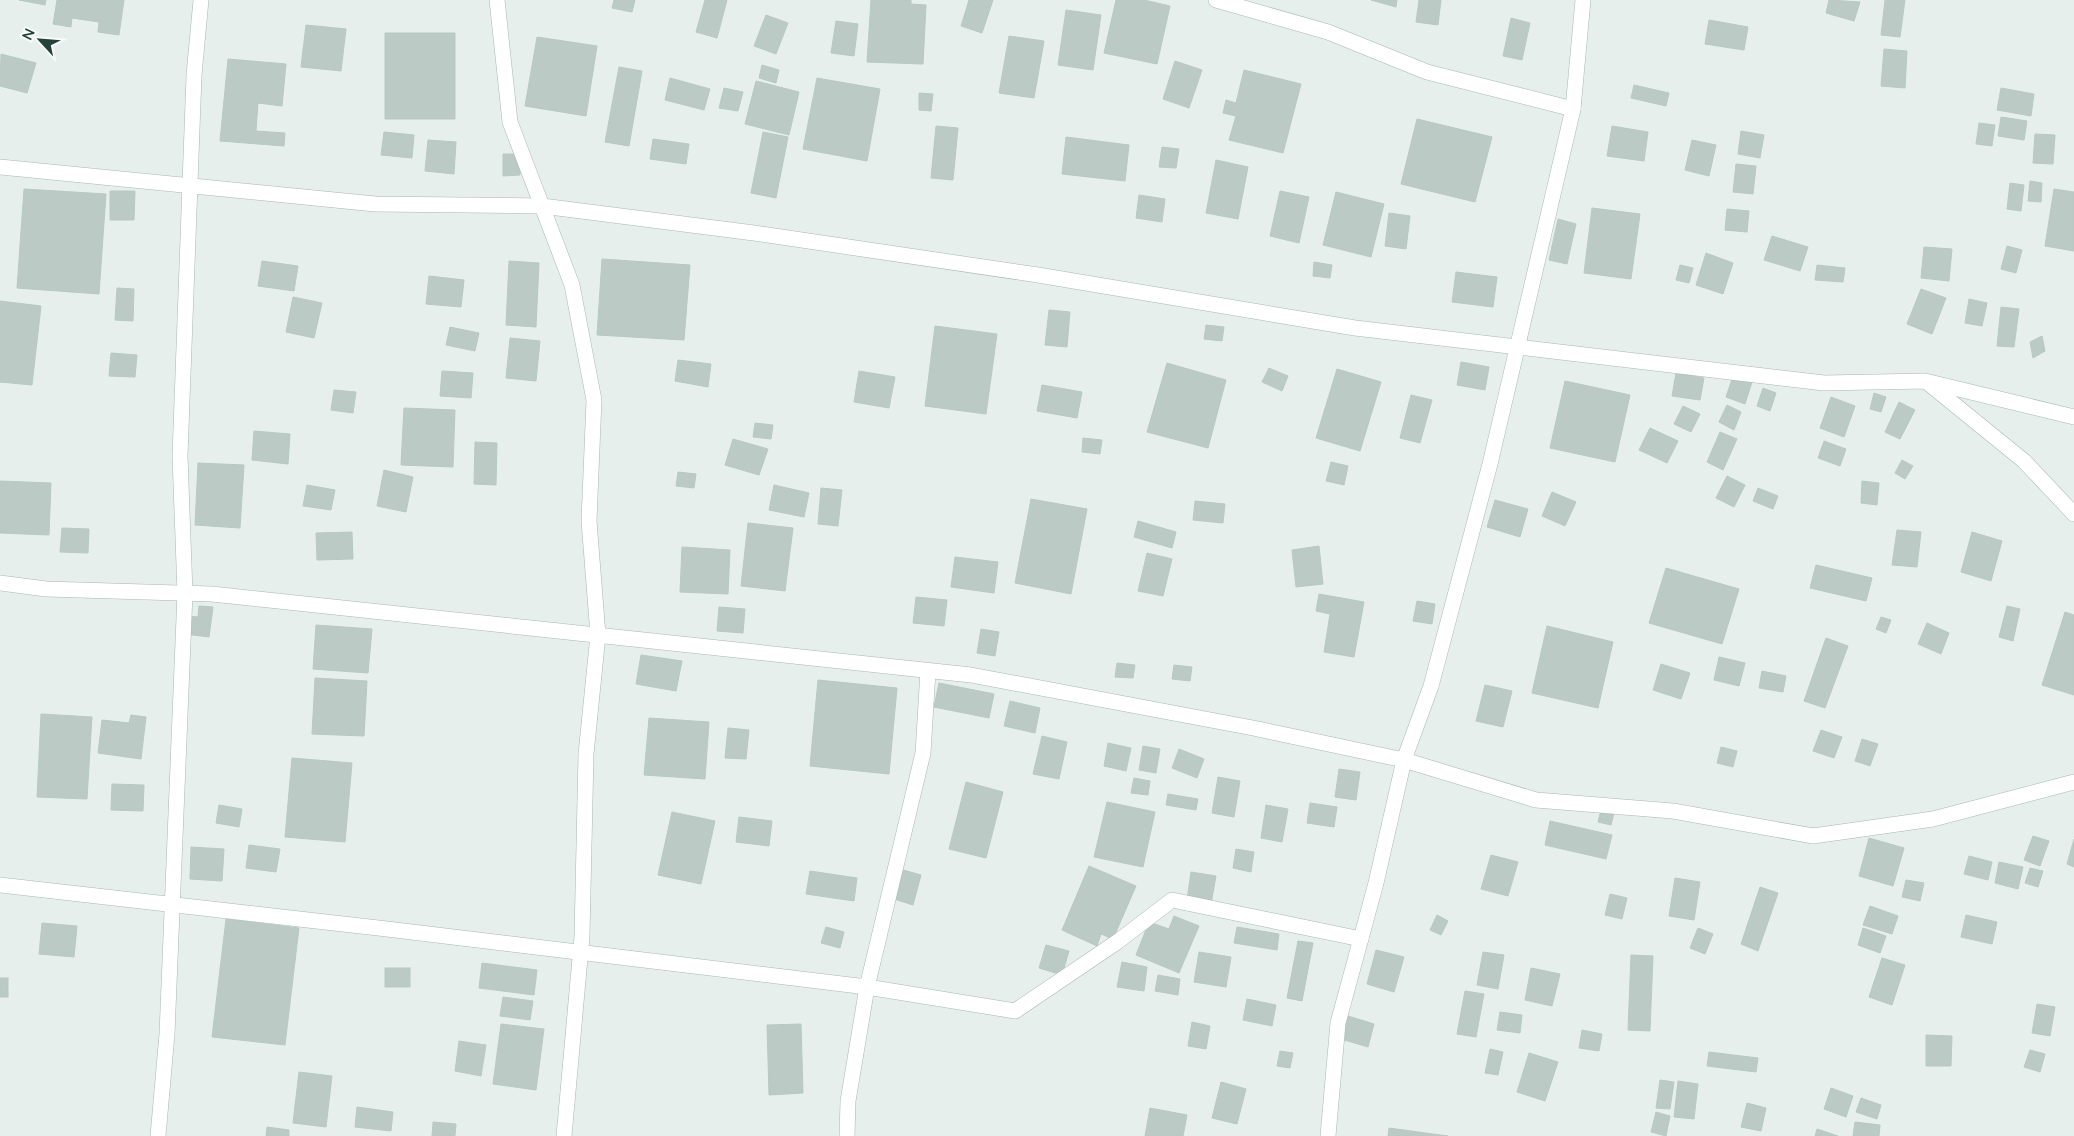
<svg xmlns="http://www.w3.org/2000/svg" width="2074" height="1136" font-family="Lato,sans-serif">
<style>
.building{fill:#bbcac4;stroke:#b8c9c2}
.lines{fill:none;stroke-linecap:round;stroke-linejoin:round}
.street-casing{stroke:#a8b8b2;stroke-width:16}
.street{stroke:#fff;stroke-width:15}
</style>
<rect width="100%" height="100%" fill="#e6efeb"/>
<g class="building">
<path d="M19 0H46L45 5Z"/>
<path d="M57 0H124L119 35 98 32 99 22 72 18 71 27 53 24Z"/>
<path d="M614 0H635L632 12 612 8Z"/>
<path d="M705 0H727L717 38 696 32Z"/>
<path d="M871 0H911V4L926 5 923 64 867 62Z"/>
<path d="M969 0H993L982 33 961 26Z"/>
<path d="M1116 0H1144L1170 6 1157 64 1104 53Z"/>
<path d="M1371 0H1397L1396 7Z"/>
<path d="M1419 0H1441L1438 25 1416 22Z"/>
<path d="M1829 0 1860 2 1854 21 1826 13Z"/>
<path d="M1885 0H1905L1900 37 1881 35Z"/>
<path d="M1066 10 1101 15 1093 70 1058 65Z"/>
<path d="M766 15 788 23 776 54 754 46Z"/>
<path d="M1511 18 1530 23 1522 60 1503 56Z"/>
<path d="M1709 20 1748 27 1744 50 1705 44Z"/>
<path d="M836 21 858 24 854 56 831 53Z"/>
<path d="M306 25 346 29 341 71 301 67Z"/>
<rect x="385" y="33" width="70" height="86"/>
<path d="M1009 36 1044 41 1034 98 999 93Z"/>
<path d="M537 37 597 46 586 116 525 106Z"/>
<path d="M1884 49 1907 51 1905 88 1881 86Z"/>
<path d="M1 54 36 63 27 93 0 86Z"/>
<path d="M228 59 286 64 282 106 258 103 256 131 285 133 284 146 220 141Z"/>
<path d="M1175 61 1202 70 1189 108 1163 99Z"/>
<path d="M762 65 779 70 776 83 759 78Z"/>
<path d="M619 67 642 71 629 146 605 142Z"/>
<path d="M1244 70 1301 84 1283 153 1229 140 1236 116 1223 113 1226 100 1236 103Z"/>
<path d="M670 78 710 89 704 110 665 100Z"/>
<path d="M817 78 880 89 867 161 803 149Z"/>
<path d="M756 81 799 92 789 135 745 124Z"/>
<path d="M1634 85 1669 93 1666 106 1631 98Z"/>
<path d="M724 88 743 92 738 111 719 108Z"/>
<path d="M2001 88 2034 94 2031 116 1997 110Z"/>
<path d="M919 93 933 94 931 111 919 110Z"/>
<path d="M2001 117 2027 121 2024 140 1998 136Z"/>
<path d="M1417 119 1492 137 1475 202 1401 184Z"/>
<path d="M1979 123 1995 125 1992 146 1976 144Z"/>
<path d="M936 126 958 128 953 180 931 178Z"/>
<path d="M1612 126 1648 132 1644 161 1607 156Z"/>
<path d="M1741 131 1764 135 1760 158 1738 154Z"/>
<path d="M384 132 414 135 412 158 381 155Z"/>
<path d="M763 132 788 137 776 198 751 193Z"/>
<path d="M2035 134 2055 135 2053 164 2033 163Z"/>
<path d="M1066 137 1129 145 1125 181 1062 174Z"/>
<path d="M653 139 689 144 686 164 650 159Z"/>
<path d="M428 140 456 142 454 174 425 171Z"/>
<path d="M1692 140 1716 145 1709 176 1685 170Z"/>
<path d="M1162 147 1179 149 1176 168 1159 167Z"/>
<path d="M503 154H520V175L503 176Z"/>
<path d="M1216 160 1248 167 1238 219 1206 213Z"/>
<path d="M1736 164 1756 166 1753 194 1733 192Z"/>
<path d="M2030 181 2042 183 2041 202 2028 201Z"/>
<path d="M2010 183 2024 185 2021 211 2007 209Z"/>
<path d="M24 189 106 194 99 294 17 288Z"/>
<path d="M2054 189 2074 192V251L2045 246Z"/>
<path d="M110 191H135L134 220H110Z"/>
<path d="M1280 191 1309 197 1299 243 1270 236Z"/>
<path d="M1336 192 1384 204 1371 257 1323 245Z"/>
<path d="M1139 195 1165 199 1162 222 1136 218Z"/>
<path d="M1592 208 1640 214 1631 279 1584 273Z"/>
<path d="M1727 209 1749 211 1747 232 1725 230Z"/>
<path d="M1389 213 1410 216 1406 249 1385 246Z"/>
<path d="M1558 219 1576 224 1567 264 1549 260Z"/>
<path d="M1772 236 1808 247 1800 271 1764 260Z"/>
<path d="M2007 246 2022 250 2016 273 2001 269Z"/>
<path d="M1924 247 1952 249 1949 281 1921 278Z"/>
<path d="M1706 253 1733 263 1723 294 1696 285Z"/>
<path d="M602 259 690 265 684 340 597 335Z"/>
<path d="M262 261 298 266 294 291 258 286Z"/>
<path d="M509 261 539 263 536 327 506 325Z"/>
<path d="M1314 262 1332 265 1330 278 1313 276Z"/>
<path d="M1680 265 1693 268 1689 283 1676 280Z"/>
<path d="M1817 265 1845 268 1843 282 1815 280Z"/>
<path d="M1456 272 1497 277 1493 307 1452 302Z"/>
<path d="M429 276 464 280 461 307 426 304Z"/>
<path d="M117 288 134 289 133 321 115 320Z"/>
<path d="M1921 289 1946 298 1932 334 1907 324Z"/>
<path d="M293 297 322 303 314 338 286 332Z"/>
<path d="M1969 299 1987 303 1982 326 1965 323Z"/>
<path d="M0 301 41 306 32 385 0 382Z"/>
<path d="M2001 307 2019 309 2014 347 1997 346Z"/>
<path d="M1049 310 1070 312 1067 347 1045 345Z"/>
<path d="M1206 325 1224 327 1222 341 1204 339Z"/>
<path d="M935 326 997 334 986 414 925 406Z"/>
<path d="M450 327 479 333 475 351 446 345Z"/>
<path d="M2042 336 2045 351 2033 358 2030 342Z"/>
<path d="M510 338 540 341 536 381 506 378Z"/>
<path d="M111 353 137 355 135 377 109 376Z"/>
<path d="M678 360 711 364 708 387 675 381Z"/>
<path d="M1461 362 1489 367 1485 390 1457 385Z"/>
<path d="M1167 363 1226 380 1208 448 1147 432Z"/>
<path d="M1269 368 1288 376 1282 391 1262 382Z"/>
<path d="M1337 369 1381 382 1360 451 1316 438Z"/>
<path d="M442 371 473 373 471 398 440 396Z"/>
<path d="M859 371 895 377 889 408 854 402Z"/>
<path d="M1676 373 1704 378 1700 400 1672 396Z"/>
<path d="M1733 376 1752 382 1745 404 1726 397Z"/>
<path d="M1565 381 1630 395 1615 462 1550 448Z"/>
<path d="M1042 385 1082 392 1077 418 1037 411Z"/>
<path d="M1763 388 1776 393 1770 411 1757 406Z"/>
<path d="M334 390 356 392 353 413 331 410Z"/>
<path d="M1874 393 1886 397 1881 412 1870 409Z"/>
<path d="M1411 395 1432 400 1420 443 1400 438Z"/>
<path d="M1831 397 1855 406 1844 437 1820 428Z"/>
<path d="M1899 402 1915 410 1900 439 1885 432Z"/>
<path d="M1727 405 1741 412 1734 430 1719 422Z"/>
<path d="M1683 406 1700 414 1691 432 1674 424Z"/>
<path d="M404 408 455 410 453 467 401 465Z"/>
<path d="M755 423 773 425 771 439 753 437Z"/>
<path d="M1650 428 1678 441 1667 463 1639 450Z"/>
<path d="M254 431 290 434 288 464 252 460Z"/>
<path d="M1720 432 1737 439 1723 470 1707 462Z"/>
<path d="M1083 438 1102 440 1100 454 1082 452Z"/>
<path d="M733 439 768 449 759 475 725 465Z"/>
<path d="M1824 441 1846 449 1840 466 1818 458Z"/>
<path d="M475 442 497 443 496 485 474 484Z"/>
<path d="M1902 460 1913 466 1905 479 1895 473Z"/>
<path d="M1331 462 1348 466 1344 485 1326 481Z"/>
<path d="M198 463 244 465 240 528 195 525Z"/>
<path d="M384 470 413 477 406 512 377 506Z"/>
<path d="M678 472 696 474 694 488 676 486Z"/>
<path d="M1727 476 1745 485 1734 507 1716 498Z"/>
<path d="M0 481 51 483 49 535 0 533Z"/>
<path d="M1862 481 1879 483 1877 505 1861 503Z"/>
<path d="M307 485 335 490 331 510 303 506Z"/>
<path d="M774 485 809 493 804 517 769 510Z"/>
<path d="M821 488 842 490 838 526 818 524Z"/>
<path d="M1758 488 1778 496 1773 509 1753 501Z"/>
<path d="M1552 492 1576 502 1565 526 1542 516Z"/>
<path d="M1031 499 1087 509 1071 594 1015 583Z"/>
<path d="M1495 500 1528 509 1520 537 1487 527Z"/>
<path d="M1195 501 1225 504 1223 523 1193 520Z"/>
<path d="M1138 521 1176 532 1172 548 1134 537Z"/>
<path d="M748 523 793 528 785 591 741 586Z"/>
<path d="M62 528 89 529 88 553 60 552Z"/>
<path d="M1897 530 1921 532 1917 567 1892 565Z"/>
<path d="M352 532 353 559 317 560 316 533Z"/>
<path d="M1972 532 2002 541 1991 581 1961 572Z"/>
<path d="M1319 546 1323 584 1296 587 1292 550Z"/>
<path d="M682 547 730 550 728 594 680 592Z"/>
<path d="M1147 553 1172 559 1163 596 1138 591Z"/>
<path d="M955 557 998 562 994 593 951 587Z"/>
<path d="M1816 565 1872 578 1866 601 1810 588Z"/>
<path d="M1666 568 1739 589 1722 644 1649 623Z"/>
<path d="M1319 594 1364 602 1354 657 1324 652 1330 614 1316 611Z"/>
<path d="M916 597 947 600 944 626 913 623Z"/>
<path d="M1417 601 1435 604 1432 624 1413 621Z"/>
<path d="M199 606 213 607 209 637 185 634 188 616 198 617Z"/>
<path d="M2007 606 2020 609 2013 641 1999 637Z"/>
<path d="M719 607 745 609 743 633 717 631Z"/>
<path d="M2065 612 2074 615V695L2042 685Z"/>
<path d="M1881 617 1891 620 1886 633 1876 629Z"/>
<path d="M1927 623 1949 633 1941 654 1918 644Z"/>
<path d="M316 625 372 629 368 673 313 669Z"/>
<path d="M1547 626 1613 642 1598 708 1532 693Z"/>
<path d="M981 629 999 632 995 656 977 653Z"/>
<path d="M1826 638 1848 646 1825 708 1804 701Z"/>
<path d="M641 655 682 661 676 691 636 684Z"/>
<path d="M1719 657 1745 663 1739 686 1714 680Z"/>
<path d="M1117 663 1135 665 1133 678 1115 677Z"/>
<path d="M1661 664 1690 673 1681 699 1653 690Z"/>
<path d="M1174 665 1192 667 1190 681 1172 679Z"/>
<path d="M1762 671 1786 676 1783 692 1759 688Z"/>
<path d="M315 678 367 681 364 736 312 734Z"/>
<path d="M818 680 897 688 889 774 810 766Z"/>
<path d="M939 683 994 694 989 718 934 707Z"/>
<path d="M1485 685 1512 691 1503 727 1476 721Z"/>
<path d="M1010 701 1040 708 1035 733 1004 726Z"/>
<path d="M41 714 92 717 87 799 37 797Z"/>
<path d="M131 715 146 717 141 759 98 753 102 720 129 723Z"/>
<path d="M649 718 709 722 705 779 644 775Z"/>
<path d="M728 728 749 730 746 759 725 758Z"/>
<path d="M1821 730 1842 737 1834 758 1813 751Z"/>
<path d="M1042 736 1067 742 1059 779 1033 774Z"/>
<path d="M1862 739 1878 744 1870 766 1855 761Z"/>
<path d="M1108 743 1131 748 1126 771 1104 766Z"/>
<path d="M1143 746 1160 749 1156 773 1139 770Z"/>
<path d="M1721 747 1737 751 1733 767 1717 763Z"/>
<path d="M1179 749 1204 759 1197 778 1172 768Z"/>
<path d="M292 758 352 763 345 842 285 837Z"/>
<path d="M1339 769 1360 772 1356 800 1335 797Z"/>
<path d="M1218 777 1240 781 1234 817 1212 813Z"/>
<path d="M1134 778 1150 781 1148 795 1131 793Z"/>
<path d="M966 782 1003 792 986 858 949 849Z"/>
<path d="M112 784 144 785 143 811 111 810Z"/>
<path d="M1168 794 1198 799 1196 810 1166 805Z"/>
<path d="M1107 802 1155 812 1143 867 1094 857Z"/>
<path d="M1310 803 1337 807 1334 827 1307 823Z"/>
<path d="M219 805 242 809 239 827 216 823Z"/>
<path d="M1266 805 1288 809 1282 842 1261 838Z"/>
<path d="M1601 810 1614 813 1611 825 1598 822Z"/>
<path d="M672 812 715 821 701 884 658 875Z"/>
<path d="M739 817 772 821 769 846 736 842Z"/>
<path d="M1550 821 1612 835 1606 859 1545 845Z"/>
<path d="M2033 836 2049 841 2040 866 2024 860Z"/>
<path d="M1869 838 1904 848 1893 886 1859 876Z"/>
<path d="M2074 839V867L2067 864Z"/>
<path d="M249 845 280 849 276 872 246 868Z"/>
<path d="M191 847 224 849 222 881 190 879Z"/>
<path d="M1236 849 1254 852 1251 872 1233 868Z"/>
<path d="M1491 855 1518 862 1508 896 1481 889Z"/>
<path d="M1969 856 1992 862 1988 880 1964 874Z"/>
<path d="M1999 862 2023 867 2018 889 1995 883Z"/>
<path d="M1089 866 1136 886 1113 939 1101 934 1097 946 1062 930Z"/>
<path d="M2030 868 2043 871 2038 887 2025 883Z"/>
<path d="M903 870 921 875 913 905 894 899Z"/>
<path d="M810 871 857 878 854 901 806 894Z"/>
<path d="M1191 872 1216 876 1211 904 1187 900Z"/>
<path d="M1675 878 1700 882 1694 920 1669 916Z"/>
<path d="M1906 880 1924 883 1920 901 1902 897Z"/>
<path d="M1760 887 1778 893 1758 951 1741 944Z"/>
<path d="M1610 894 1627 898 1622 919 1605 915Z"/>
<path d="M1870 906 1898 916 1892 934 1863 925Z"/>
<path d="M1437 915 1448 921 1441 935 1430 930Z"/>
<path d="M1966 915 1997 922 1992 944 1961 937Z"/>
<path d="M1174 916 1199 926 1179 973 1136 955 1149 922 1169 929Z"/>
<path d="M226 919 299 928 285 1045 212 1037Z"/>
<path d="M42 923 77 926 74 957 39 954Z"/>
<path d="M826 927 844 932 840 948 821 943Z"/>
<path d="M1237 927 1279 934 1277 950 1234 943Z"/>
<path d="M1698 928 1713 934 1705 954 1690 948Z"/>
<path d="M1863 928 1886 936 1880 953 1858 945Z"/>
<path d="M1298 941 1313 943 1302 1001 1287 998Z"/>
<path d="M1046 945 1069 951 1062 975 1039 968Z"/>
<path d="M1376 950 1404 957 1394 992 1367 984Z"/>
<path d="M1199 952 1231 957 1226 987 1194 982Z"/>
<path d="M1483 952 1504 955 1498 989 1477 985Z"/>
<path d="M1631 955 1653 956 1650 1031 1628 1030Z"/>
<path d="M1882 958 1905 965 1892 1005 1869 997Z"/>
<path d="M1122 962 1147 967 1144 991 1117 987Z"/>
<path d="M482 963 537 970 534 995 479 988Z"/>
<rect x="385" y="968" width="25" height="19"/>
<path d="M1531 968 1560 974 1552 1006 1525 1000Z"/>
<path d="M1158 975 1180 979 1178 995 1155 991Z"/>
<rect x="0" y="978" width="8" height="19"/>
<path d="M1465 991 1484 994 1476 1037 1457 1034Z"/>
<path d="M503 997 533 1001 530 1020 500 1016Z"/>
<path d="M1247 999 1276 1005 1272 1026 1243 1020Z"/>
<path d="M2037 1004 2055 1007 2050 1036 2032 1033Z"/>
<path d="M1500 1012 1522 1015 1520 1033 1497 1030Z"/>
<path d="M1348 1016 1374 1024 1368 1047 1341 1039Z"/>
<path d="M1192 1022 1210 1026 1206 1049 1188 1046Z"/>
<path d="M501 1024 544 1029 536 1090 493 1084Z"/>
<path d="M801 1024 803 1093 769 1095 767 1025Z"/>
<path d="M1582 1030 1602 1034 1599 1051 1579 1048Z"/>
<path d="M1926 1035 1952 1036 1951 1066H1926Z"/>
<path d="M459 1041 486 1045 481 1076 455 1071Z"/>
<path d="M1490 1049 1503 1052 1498 1075 1485 1073Z"/>
<path d="M2030 1050 2045 1054 2040 1072 2024 1067Z"/>
<path d="M1280 1051 1293 1053 1290 1068 1277 1066Z"/>
<path d="M1709 1052 1758 1058 1756 1072 1707 1066Z"/>
<path d="M1529 1053 1558 1062 1545 1101 1517 1092Z"/>
<path d="M299 1072 332 1076 326 1127 293 1123Z"/>
<path d="M1660 1080 1674 1082 1670 1109 1656 1108Z"/>
<path d="M1678 1081 1698 1084 1694 1119 1674 1117Z"/>
<path d="M1221 1082 1246 1089 1237 1124 1212 1118Z"/>
<path d="M1831 1088 1853 1096 1846 1117 1824 1109Z"/>
<path d="M1861 1098 1881 1105 1877 1119 1856 1112Z"/>
<path d="M1747 1103 1766 1108 1761 1131 1741 1127Z"/>
<path d="M357 1107 393 1112 391 1131 355 1127Z"/>
<path d="M1150 1108 1187 1115 1183 1136H1145Z"/>
<path d="M1656 1112 1670 1116 1666 1136 1651 1132Z"/>
<path d="M433 1122 456 1124 455 1136H432Z"/>
<path d="M1855 1122 1880 1125 1879 1136H1853Z"/>
<path d="M267 1127 289 1130V1136H266Z"/>
<path d="M1389 1128 1448 1136H1388Z"/>
<path d="M1817 1129 1838 1136H1815Z"/>
</g>
<g class="lines">
<defs>
<g id="street">
<path d="M497 0 510 122 572 285 594 400 589 521 598 635 586 754 582 936 564 1136"/>
<path d="M1216 0 1328 32 1427 72 1573 109"/>
<path d="M0 167 375 204 542 206 754 233 1038 275 1355 328 1824 383 1925 381 2074 417"/>
<path d="M1928 383 2024 461 2074 514"/>
<path d="M0 583 46 589 212 594 971 675 1253 728 1404 760 1536 800 1673 811 1813 836 1933 819 2074 782"/>
<path d="M0 885 387 929 867 987 1015 1011 1117 942 1172 900 1361 939"/>
<path d="M158 1136 167 1034 185 593 180 456 194 75 201 0"/>
<path d="M847 1136 848 1101 867 987 923 753 928 671"/>
<path d="M1328 1136 1338 1023 1376 883 1404 760 1431 686 1490 464 1573 109 1583 0"/>
</g>
</defs>
<use href="#street" class="street-casing"/>
<use href="#street" class="street"/>
</g>
<g transform="translate(40 40) rotate(296)" stroke="#f7fbf9" stroke-width="4" paint-order="stroke">
<path d="M0-4L9 19L0 12L-9 19Z" fill="#24423a"/>
<text y="-8" font-size="14" font-weight="bold" text-anchor="middle" fill="#24423a">N</text>
</g>
</svg>
